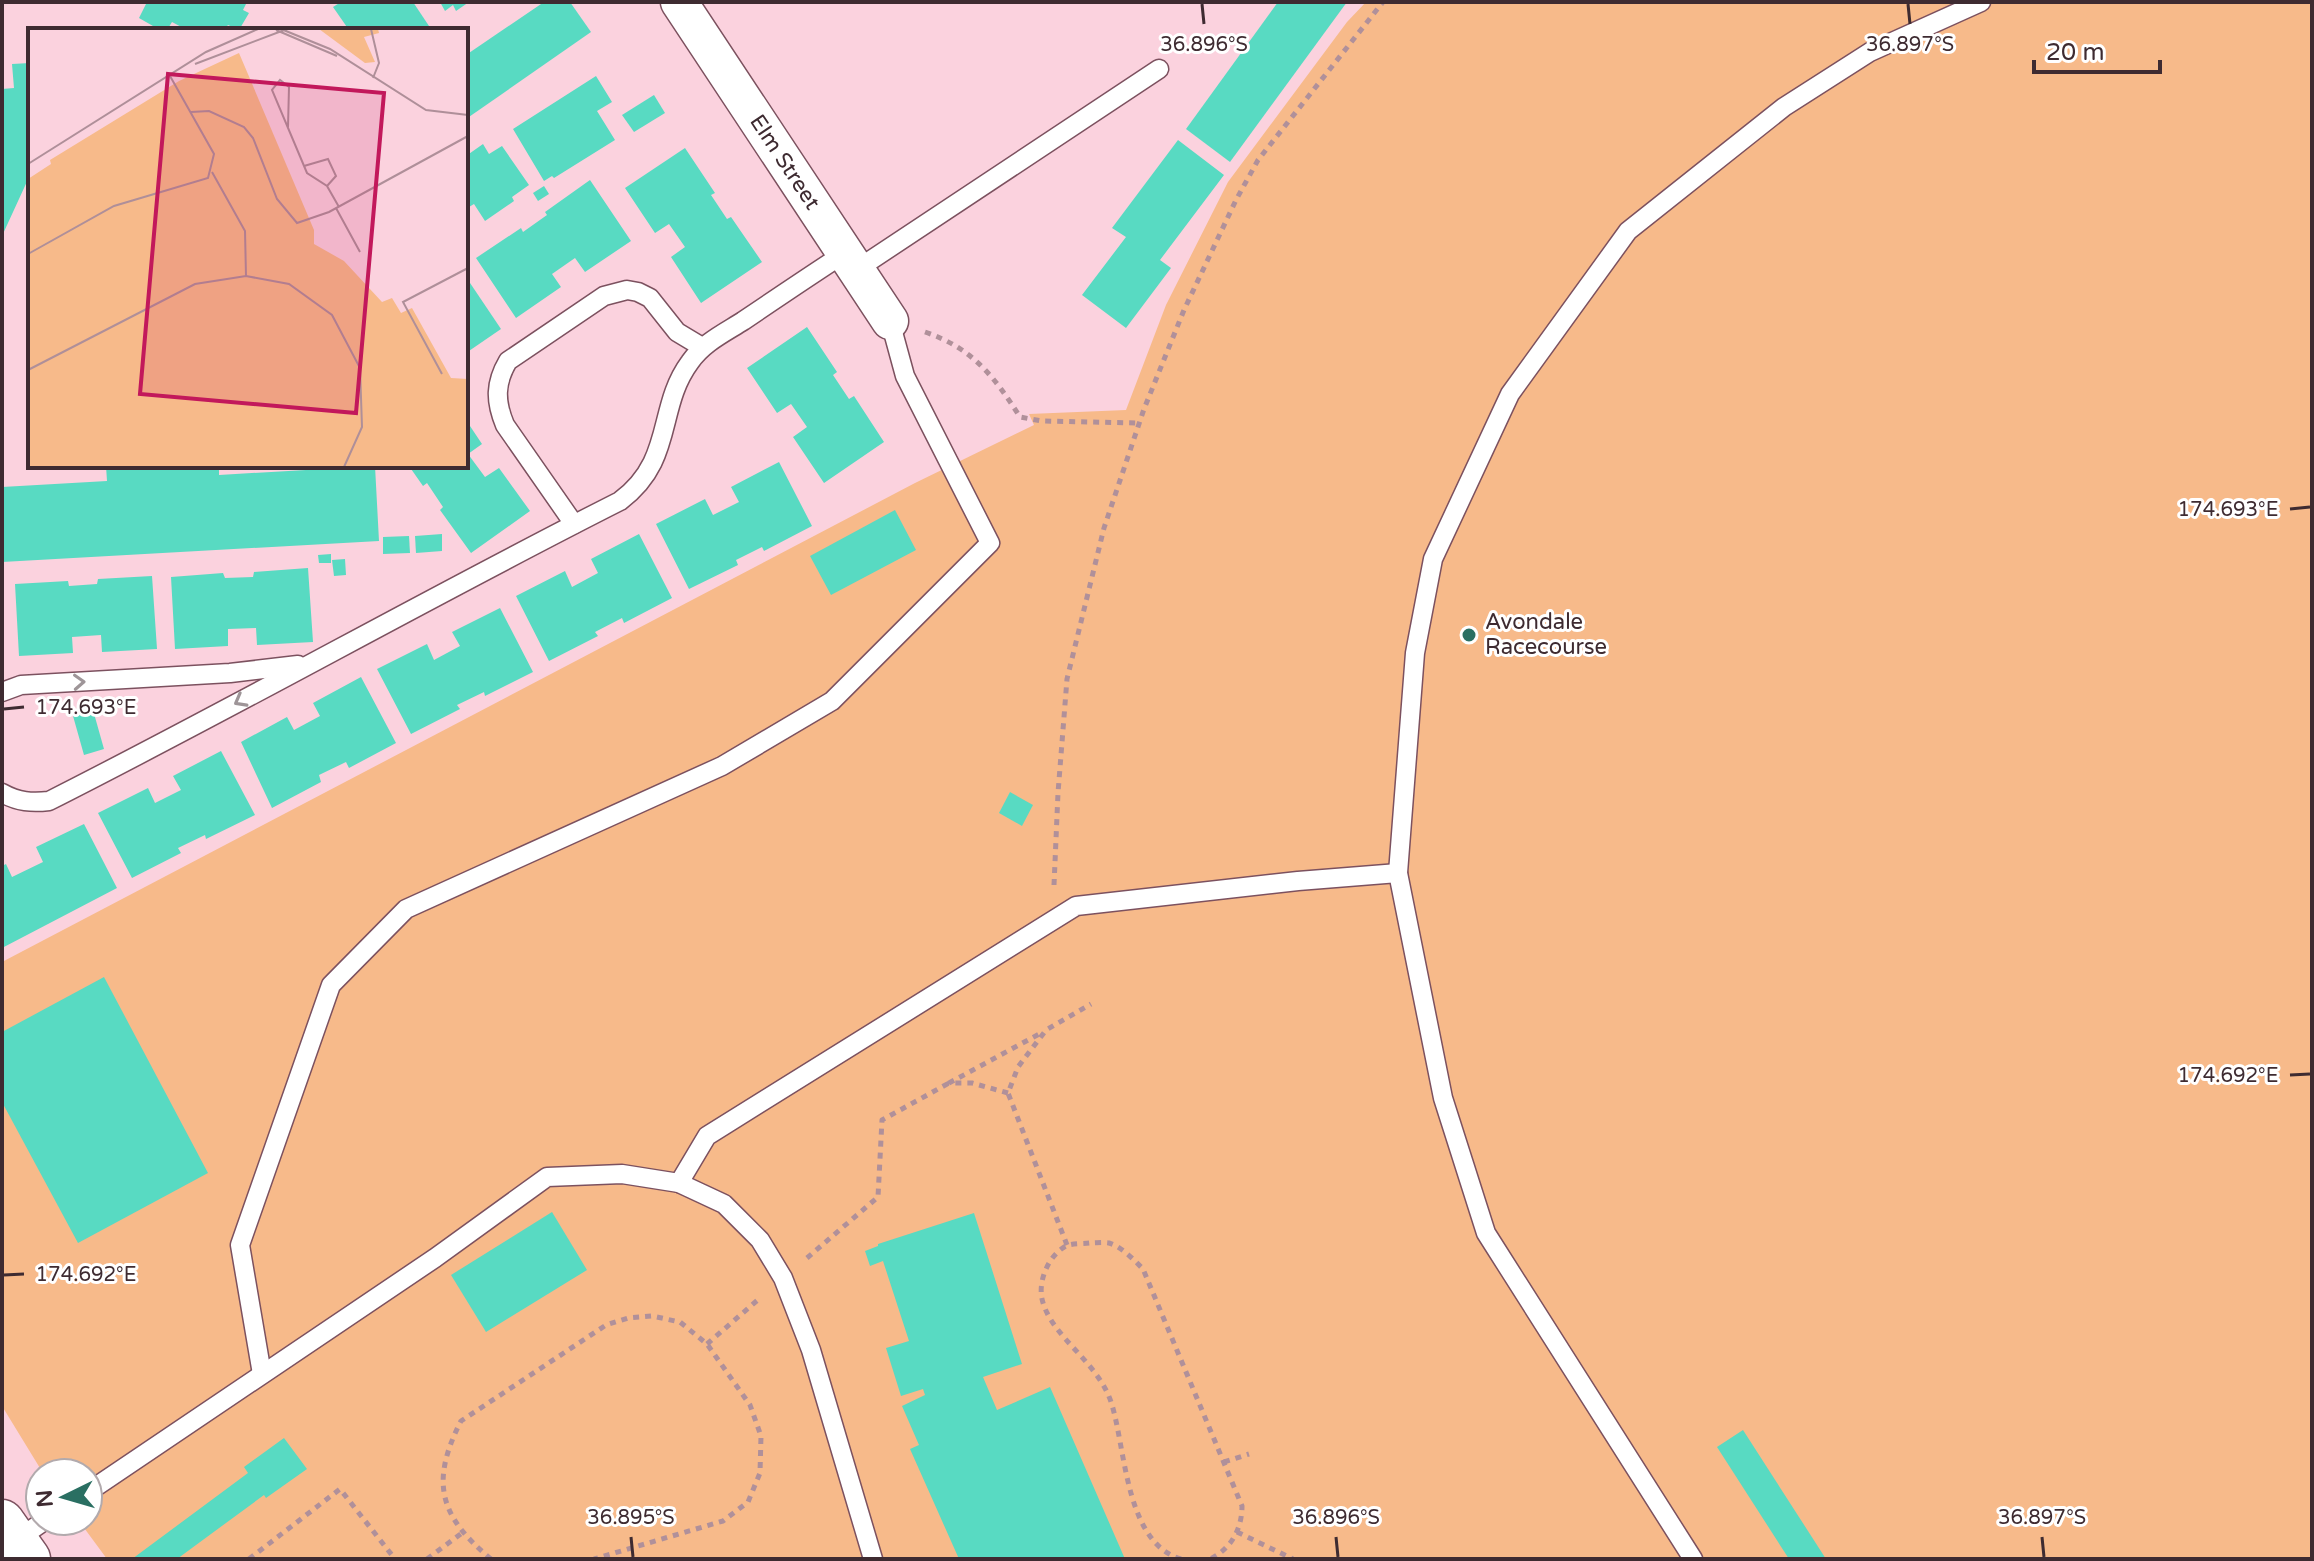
<svg xmlns="http://www.w3.org/2000/svg" width="2314" height="1561" font-family="'Varela Round',sans-serif">
<style>
.green{fill:#f7ba8a}
.building{fill:#58dac2}
.lines{fill:none;stroke-linecap:round;stroke-linejoin:round}
.service-casing{stroke:#7c515f;stroke-width:21}
.minor-casing{stroke:#7c515f;stroke-width:39}
.primary-casing{stroke:#7c515f;stroke-width:47}
.path{stroke:#b0909a;stroke-width:5;stroke-dasharray:6 6;stroke-linecap:butt}
.service{stroke:#fff;stroke-width:18}
.minor{stroke:#fff;stroke-width:36}
.primary{stroke:#fff;stroke-width:44}
.oneway{stroke:#9e9598}
.ticks{fill:none;stroke:#3e2b31;stroke-width:3}
.poi-dot{fill:#2a6f62;stroke:#fff;stroke-width:3}
.labels{text-anchor:middle;dominant-baseline:central;stroke-width:6;stroke-linejoin:round;paint-order:stroke}
.street-label{font-size:22px;fill:#3e2b31;stroke:#fff}
.poi-label{font-size:22px;fill:#3e2b31;stroke:#fff;text-anchor:start}
.inset-road{fill:none;stroke:#af8f99;stroke-width:2}
.view{fill:#c2185b;fill-opacity:0.15;stroke:#c2185b;stroke-width:4}
.inset-edge{fill:none;stroke:#3e2b31;stroke-width:4}
.ticks-label{font-size:20px;text-anchor:middle;fill:#3e2b31;stroke:#fff;stroke-width:6;stroke-linejoin:round;paint-order:stroke}
</style>
<rect width="100%" height="100%" fill="#fbd2de"/>
<path class="green" d="M1366 2H2312V1559H107L79 1521H88V1473H43L2 1406V962L915 483 1034 425 1029 414 1126 410 1166 305 1228 182 1347 22Z"/>
<g class="building">
<path d="M147 2H247L243 10 249 13 239 30 228 25 224 30H187L172 22 167 30H160L139 18Z"/>
<path d="M341 2H413L429 26 423 30H349L333 7Z"/>
<path d="M440 2H469L456 11 453 5 445 11Z"/>
<path d="M544 2H570L591 32 466 119V55Z"/>
<path d="M1278 2H1347L1230 162 1186 129Z"/>
<path d="M30 63V175L2 236V89L14 88 12 64Z"/>
<path d="M596 76 612 102 597 111 615 140 554 178 552 176 544 181 513 129Z"/>
<path d="M654 95 665 113 634 132 622 115Z"/>
<path d="M1178 140 1224 175 1160 260 1171 268 1126 328 1082 295 1126 237 1112 228Z"/>
<path d="M483 144 489 154 502 146 529 185 512 197 514 201 485 221 474 204 469 207 466 203V156Z"/>
<path d="M685 148 715 193 711 195 727 219 731 217 762 262 701 303 671 257 685 247 669 224 655 233 625 188Z"/>
<path d="M590 180 631 241 585 272 575 258 552 274 561 287 516 318 476 258 521 228 523 232 547 215 545 212Z"/>
<path d="M544 186 549 194 538 201 533 193Z"/>
<path d="M466 277 501 329 466 353Z"/>
<path d="M807 327 837 372 833 375 849 399 854 396 884 442 824 483 793 437 807 427 791 404 777 413 747 368Z"/>
<path d="M466 420 482 444 468 454 485 477 499 468 530 511 471 553 440 510 443 507 427 483 423 486 409 466H466Z"/>
<path d="M779 462 812 526 764 551 762 547 736 560 738 565 689 589 656 524 705 499 713 515 739 502 731 487Z"/>
<path d="M106 466H219V475L375 466 379 541 2 562V487L107 481Z"/>
<path d="M895 510 916 550 831 595 810 556Z"/>
<path d="M442 534V551L416 553 415 536Z"/>
<path d="M639 534 672 598 624 623 622 618 595 632 598 636 549 661 516 596 565 571 572 587 598 573 591 559Z"/>
<path d="M409 536 410 553 383 554V537Z"/>
<path d="M331 554V563H319L318 555Z"/>
<path d="M345 559 346 575 334 576 332 560Z"/>
<path d="M308 568 313 642 257 645 256 628 228 629V646L175 649 171 577 223 573 225 578 253 577 254 572Z"/>
<path d="M152 576 157 649 102 652 101 635 72 637 73 653 19 656 15 584 68 581 69 586 97 584 98 579Z"/>
<path d="M500 608 533 672 485 696 484 692 457 705 460 709 411 734 377 669 427 644 434 660 460 646 452 632Z"/>
<path d="M361 677 396 743 349 768 346 762 319 775 321 782 272 808 241 742 287 717 294 730 320 716 313 703Z"/>
<path d="M93 710 104 749 84 755 73 716Z"/>
<path d="M221 751 255 815 206 839 205 835 178 848 181 853 132 878 98 813 148 788 155 803 181 790 173 776Z"/>
<path d="M1010 792 1033 805 1022 826 999 813Z"/>
<path d="M84 824 117 888 2 948V866L6 864 12 877 43 862 36 847Z"/>
<path d="M104 977 208 1173 78 1243 2 1102V1032Z"/>
<path d="M552 1212 587 1270 486 1332 451 1275Z"/>
<path d="M974 1213 1022 1364 983 1377 997 1410 1050 1387 1125 1559H959L910 1449 919 1445 902 1406 925 1395 923 1389 901 1396 886 1348 909 1341 883 1261 870 1266 865 1251 878 1246V1244Z"/>
<path d="M1743 1430 1826 1559H1789L1717 1447Z"/>
<path d="M284 1438 307 1469 266 1498 264 1495 177 1559H132L248 1473 244 1467Z"/>
</g>
<g class="lines">
<defs>
<g id="service">
<path d="M856 270 1159 69"/>
<path d="M574 524 505 425C495 401 495 383 508 361L604 296 627 290 638 292 650 298 677 332 702 347"/>
<path d="M2 692 21 685 230 673 298 665"/>
<path d="M2 793C18 802 32 803 49 801 241 704 428 598 620 501 675 460 656 408 690 362 703 343 724 333 743 321 777 298 811 275 845 253"/>
<path d="M679 1183 707 1136 1076 906 1298 881 1398 873"/>
<path d="M262 1374 240 1245 331 985 406 909 722 766 832 701 990 543 905 376 890 321"/>
<path d="M88 1492 435 1258 547 1177 622 1174 679 1183 724 1204 760 1240 783 1278 811 1350 873 1559"/>
<path d="M15 1541 44 1521"/>
<path d="M1693 1559 1486 1233 1443 1098 1398 873 1415 653 1433 559 1510 394 1628 231 1784 107 1870 52 1981 2"/>
</g>
<g id="minor">
<path id="s1" d="M679 2 890 321"/>
</g>
<path id="primary" d="M2 1522 28 1559"/>
</defs>
<use href="#service" class="service-casing"/>
<use href="#minor" class="minor-casing"/>
<use href="#primary" class="primary-casing"/>
<g class="path">
<path d="M925 332C972 348 994 376 1020 417L1042 421 1139 423"/>
<path d="M1054 885 1058 793 1067 679 1104 528 1144 409 1184 310 1236 200 1258 160 1383 2"/>
<path d="M1008 1093 972 1083H949L1041 1033"/>
<path d="M1067 1245 1008 1093 1018 1067 1046 1030 1091 1004"/>
<path d="M807 1258 878 1197 882 1120 949 1083"/>
<path d="M707 1344 760 1298"/>
<path d="M1224 1462 1249 1454"/>
<path d="M1237 1532 1293 1559"/>
<path d="M249 1559 340 1489 395 1559"/>
<path d="M427 1559 462 1533"/>
<path d="M491 1559C439 1516 430 1482 461 1421L606 1325 628 1318 652 1316 680 1322 707 1344 750 1405 761 1436 760 1473 748 1502 723 1521 594 1559"/>
<path d="M1181 1559C1126 1543 1126 1452 1112 1405 1099 1361 1051 1338 1042 1299 1038 1280 1049 1255 1066 1246 1073 1243 1083 1244 1090 1243 1096 1243 1104 1242 1109 1243 1122 1247 1134 1260 1143 1269L1242 1506C1242 1529 1231 1549 1210 1559"/>
</g>
<use href="#service" class="service"/>
<use href="#minor" class="minor"/>
<use href="#primary" class="primary"/>
</g>
<defs><path id="oneway-chevron" d="M-2-3.5L2.5 0L-2 3.5" fill="none" stroke-width="1.6" stroke-linecap="round" stroke-linejoin="round" transform="scale(2)"/></defs>
<g class="oneway">
<use href="#oneway-chevron" transform="translate(79 682) rotate(-3)"/>
<use href="#oneway-chevron" transform="translate(240 701) rotate(151)"/>
</g>
<path class="ticks" d="M1202 4 1204 24M1908 4 1910 24M2290 509 2310 507M4 709 24 707M2290 1075 2310 1074M4 1275 24 1274M631 1537 633 1557M1336 1537 1338 1557M2042 1537 2044 1557"/>
<circle class="poi-dot" cx="1469" cy="635" r="8"/>
<g class="labels">
<g class="street-label">
<text stroke="none"><textPath href="#s1" startOffset="192">Elm Street</textPath></text>
</g>
<g class="poi-label">
<text x="1485" y="622">Avondale<tspan x="1485" dy="25">Racecourse</tspan></text>
</g>
</g>
<g transform="translate(28 28)">
<rect width="440" height="440" fill="#fbd2de"/>
<path d="M291 1H350L351 5 336 9 347 34 337 35ZM211 25 286 202V216L316 233 354 274 364 270 373 285 384 280 423 350 440 351V439H0V151L23 136 22 132 151 53Z" fill="#f7ba8a"/>
<path class="inset-road" d="M253 1 302 21 398 82 440 87M343 1 351 35 345 50M248 2 309 28M167 36 259 1M163 84 181 83 216 99 225 110 249 171 269 195 301 184 440 108M260 99 261 59 252 52 244 62 279 145 299 158 311 179M0 136 178 24 230 1M276 138 300 131 308 148 299 158M184 144 217 203 218 248M308 180 332 224M0 226 86 178 180 150 186 126 142 48M0 342 167 256 218 248 261 256 304 287 332 340 334 399 316 439M414 346 375 274 440 240"/>
<path class="view" d="M140 46 356 65 328 385 112 366Z"/>
<rect width="440" height="440" class="inset-edge"/>
</g>
<g class="ticks-label">
<text x="1204" y="51">36.896°S</text>
<text x="1910" y="51">36.897°S</text>
<text x="2228" y="516">174.693°E</text>
<text x="86" y="714">174.693°E</text>
<text x="2228" y="1082">174.692°E</text>
<text x="86" y="1281">174.692°E</text>
<text x="631" y="1524">36.895°S</text>
<text x="1336" y="1524">36.896°S</text>
<text x="2042" y="1524">36.897°S</text>
</g>
<rect width="2314" height="1561" fill="none" stroke="#3e2b31" stroke-width="8"/>
<g transform="translate(64 1497) rotate(265)"><circle r="38" fill="#ffffff" stroke="#b2aaad" stroke-width="2"/>
<path d="M0-6L14 30L0 20L-14 30Z" fill="#2a6f62"/>
<text y="-12" font-size="22" font-weight="bold" text-anchor="middle" fill="#3e2b31">N</text>
</g>
<path d="M2034 60v12h126v-12" fill="none" stroke="#3e2b31" stroke-width="4"/>
<text x="2046" y="60" font-size="24" fill="#3e2b31" stroke="#ffffff" stroke-width="6" paint-order="stroke">20 m</text>
</svg>
